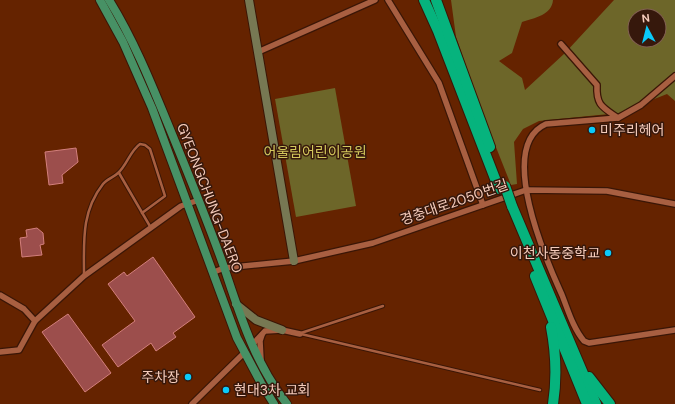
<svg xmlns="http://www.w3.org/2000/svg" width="675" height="404" font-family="'DM Sans','Noto Sans KR',sans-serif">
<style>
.green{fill:#6d6629;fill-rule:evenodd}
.building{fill:#9c4e4c;stroke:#d37f7c}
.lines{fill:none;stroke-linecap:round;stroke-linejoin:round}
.lane-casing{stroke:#3a1606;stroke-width:4.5}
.street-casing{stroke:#3a1606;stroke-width:8}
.secondary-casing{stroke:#3a1606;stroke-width:10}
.primary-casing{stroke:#3a1606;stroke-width:10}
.highway-casing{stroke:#3a1606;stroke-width:12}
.lane{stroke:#a85f41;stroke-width:2.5}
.street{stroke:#a85f41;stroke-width:5.5}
.secondary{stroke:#777853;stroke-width:8}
.primary{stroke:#479165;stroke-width:8}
.highway{stroke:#06b37d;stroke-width:10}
.highway-bridge-casing{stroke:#3a1606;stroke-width:12;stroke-linecap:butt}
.highway-bridge{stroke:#06b37d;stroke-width:10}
.poi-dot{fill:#0acafa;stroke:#36180c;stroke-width:1.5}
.labels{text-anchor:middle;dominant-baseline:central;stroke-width:3;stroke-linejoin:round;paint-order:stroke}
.poi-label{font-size:14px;fill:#f5cbbb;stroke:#36180c;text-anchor:start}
.park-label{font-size:14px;fill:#d3c75c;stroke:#36180c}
.street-label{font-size:14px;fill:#f5cbbb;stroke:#36180c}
</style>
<rect width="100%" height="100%" fill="#652300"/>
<g class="green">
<path d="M451 0H553C552 15 534 18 522 22L512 53 499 61 522 78 525 90 565 53 614 0H675V101L667 94 619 113 539 121 523 129 514 142 517 184 511 185 482 112 456 37ZM635 16H659V40H635Z"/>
<path d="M335 88 356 206 296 217 275 99Z"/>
</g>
<g class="building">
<path d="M76 148 78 162 62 175 63 183 49 185 45 152Z"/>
<path d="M37 228 43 233 44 244 40 245 42 255 22 257 20 238 27 237 26 230Z"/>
<path d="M153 257 195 317 173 333 176 337 156 351 151 343 118 367 102 345 135 321 108 284 124 272 127 276Z"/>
<path d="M68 314 111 373 85 392 42 332Z"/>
</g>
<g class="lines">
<defs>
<g id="lane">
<path d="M119 173 151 228"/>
<path d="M84 276C84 242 81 212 103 184 107 179 114 177 118 173 127 165 130 151 140 144L145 145 150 149 165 196 142 213"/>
<path d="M301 333 383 306"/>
<path d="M301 334 540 390"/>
</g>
<g id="street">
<path d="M388 0 439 83 483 205"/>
<path d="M561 44 597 85C596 105 602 107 618 118"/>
<path d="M258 52 375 0"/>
<path d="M675 76 641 105 618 118 546 124C496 146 546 260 562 295 568 310 573 328 584 341L589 343 675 330"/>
<path d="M214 272 224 268 294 261 373 243 526 190 607 191 675 204"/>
<path d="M0 295 24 309 35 321"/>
<path d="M252 345 265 331 282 330 300 334"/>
<path d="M0 352 19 350 35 321 84 276 181 206 199 200"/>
<path d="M261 360 260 341 262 335"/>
<path d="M192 404 244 353"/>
</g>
<g id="secondary">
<path d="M249 0 294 261"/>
<path d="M236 304 256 320 282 330"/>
</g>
<g id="primary">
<path d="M100 0 123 42 152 108 237 338 261 383 274 404"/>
<path d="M109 0C135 42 153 88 172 134 190 178 208 222 224 267 240 315 255 364 287 404"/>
</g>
<g id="highway">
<path d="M424 0 438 31 499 189"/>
<path d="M436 0 490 147"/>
<path d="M512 206 596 404"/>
<path d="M535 276 587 404"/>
<path d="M551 327C556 353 557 378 553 404"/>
<path d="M589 377 610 404"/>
</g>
</defs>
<use href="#lane" class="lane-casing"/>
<use href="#street" class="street-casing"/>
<use href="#secondary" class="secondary-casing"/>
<use href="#primary" class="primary-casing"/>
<use href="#highway" class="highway-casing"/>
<use href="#lane" class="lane"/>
<use href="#street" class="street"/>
<use href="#secondary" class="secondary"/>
<use href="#primary" class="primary"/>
<use href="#highway" class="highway"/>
<defs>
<path id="highway-bridge" d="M505 186 512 206"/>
</defs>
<use href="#highway-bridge" class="highway-bridge-casing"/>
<use href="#highway-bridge" class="highway-bridge"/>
</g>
<g class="poi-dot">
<circle cx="592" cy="130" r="4"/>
<circle cx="608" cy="253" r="4"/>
<circle cx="188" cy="377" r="4"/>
<circle cx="226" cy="390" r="4"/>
</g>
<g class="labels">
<g class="poi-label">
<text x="600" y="130">미주리헤어</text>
<text x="600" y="253" text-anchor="end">이천사동중학교</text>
<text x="180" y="377" text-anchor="end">주차장</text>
<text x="234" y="390">현대3차 교회</text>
</g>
<g class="park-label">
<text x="315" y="152">어울림어린이공원</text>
</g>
<g class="street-label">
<text transform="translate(210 198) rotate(69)">GYEONGCHUNG-DAERO</text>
<text transform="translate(454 202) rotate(-19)">경충대로2050번길</text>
</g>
</g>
<g transform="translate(647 28) rotate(353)"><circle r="19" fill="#36180c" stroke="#826052"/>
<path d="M0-3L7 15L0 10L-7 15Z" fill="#0acafa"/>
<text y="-6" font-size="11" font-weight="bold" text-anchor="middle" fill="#f5cbbb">N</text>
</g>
</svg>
